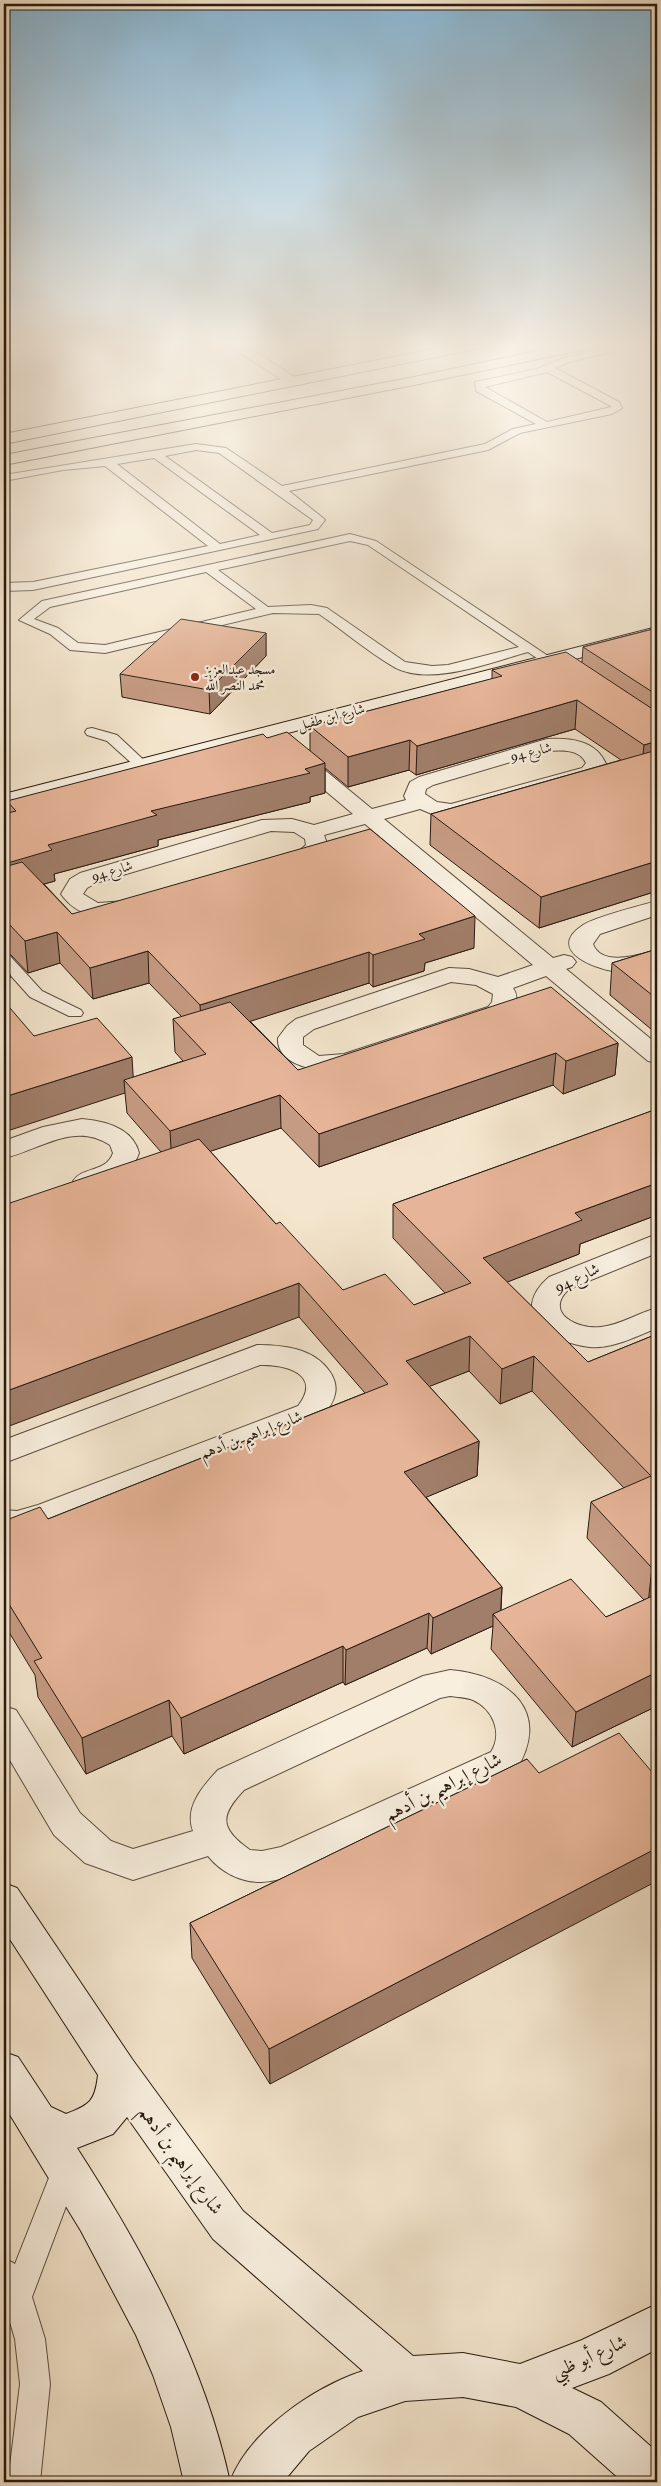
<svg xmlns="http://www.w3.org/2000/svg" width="661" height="2486" font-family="'IM FELL Double Pica',Amiri,serif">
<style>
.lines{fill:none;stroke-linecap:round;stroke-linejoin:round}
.lane-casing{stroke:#5b4e40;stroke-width:2}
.street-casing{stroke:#5b4e40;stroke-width:2}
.secondary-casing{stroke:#281b11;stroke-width:2}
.primary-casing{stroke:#281b11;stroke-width:2}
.lane{fill:#f8efdf;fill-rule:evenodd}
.street{fill:#f8efdf;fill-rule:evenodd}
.secondary{fill:#f8efdf;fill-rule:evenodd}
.primary{fill:#f4e6ce;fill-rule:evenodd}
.wall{fill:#c69b83;stroke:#281b11;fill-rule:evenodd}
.shaded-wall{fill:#a17e6a;stroke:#281b11}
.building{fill:#e6b498;stroke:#281b11}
.poi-dot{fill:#8f2418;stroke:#f8efdf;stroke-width:2}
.labels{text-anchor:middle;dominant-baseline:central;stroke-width:4.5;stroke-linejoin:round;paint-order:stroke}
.far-poi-label{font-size:14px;fill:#281b11;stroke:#f8efdf;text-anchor:start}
.far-street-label{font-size:14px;fill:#281b11;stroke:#f8efdf}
.street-label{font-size:16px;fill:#281b11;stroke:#f8efdf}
.near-street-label{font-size:19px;fill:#281b11;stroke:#f8efdf}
</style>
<rect width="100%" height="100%" fill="#f4e6ce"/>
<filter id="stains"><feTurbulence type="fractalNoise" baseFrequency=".004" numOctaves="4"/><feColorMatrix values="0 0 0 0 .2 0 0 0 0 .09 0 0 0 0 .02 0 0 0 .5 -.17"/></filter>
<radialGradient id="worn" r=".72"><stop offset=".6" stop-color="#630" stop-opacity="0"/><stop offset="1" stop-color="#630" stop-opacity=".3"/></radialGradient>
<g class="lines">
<defs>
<g id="lane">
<path d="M630 343H648L569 362 555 368 619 402 622 408 612 414 520 433 488 450 289 491 323 518 325 520 318 529 33 590 4 591V583L33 582 208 546 105 466 63 470 4 481V475L196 444 226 448 282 486 485 444 513 429 536 424 476 391 475 382 537 369 563 358ZM547 372 611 406V407L547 422 485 387ZM196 450 219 453 313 520 310 525 272 533 165 456ZM154 458 260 535 220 544 117 464Z"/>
<path d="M350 534 376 541 569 670 563 674 558 673 528 652C491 662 431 687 394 667 368 652 344 631 319 614L273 613 105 653 70 650 50 634 19 620 42 601ZM350 541 368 545 519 647 448 665 432 666 405 662 327 608 311 605 268 607 218 570ZM206 572 256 609 105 645 78 643 58 628 34 619 50 607Z"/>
<path d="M92 728 117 735 149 765 142 769 137 768 107 741 87 735 85 732 87 729Z"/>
<path d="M4 954 10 956 42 991 81 1010 83 1013 81 1016H69L30 997 4 968Z"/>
<path d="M66 2156 76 2160 80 2169 32 2297 45 2339 50 2384 40 2482H8L20 2384 15 2339 4 2302V2258L15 2264 56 2160Z"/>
</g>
<g id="street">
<path d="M225 343H242L302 382 300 385H290Z"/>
<path d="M547 739C570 738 596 740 606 764L596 776 452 816 432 814 420 809 384 819 553 958 564 955 572 957 576 962 572 967 566 969 657 1044V1063L648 1061 546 976 513 988C521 999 513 1007 506 1017L340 1070C320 1073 276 1066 278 1038L287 1026 296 1019 449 968 469 969 498 977 533 965 365 824 324 835 328 846 316 860 129 914C102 919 78 918 61 894L70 879 80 873 262 820 292 819 314 825 353 814 290 761 287 757 290 753 297 751 304 753 372 809 406 800 404 796 410 782 419 777ZM548 751C561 750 580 749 586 763L582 768 451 804 437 802 425 794 426 789 433 785ZM271 831 294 832 305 839 306 845 300 850 126 901 98 903 83 894 87 888 96 883ZM451 982 476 985 493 994 492 1002 488 1007 344 1054 319 1056 303 1045V1037L314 1029Z"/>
<path d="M657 901V915L600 934 593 944C602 968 641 954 657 950V964C647 968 635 972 623 972 600 972 543 951 583 925 595 917 642 905 657 901Z"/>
<path d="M82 1119C105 1121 133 1128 139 1153 131 1177 101 1193 77 1187L73 1181C83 1166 106 1173 113 1153L110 1145C74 1121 40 1150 4 1158V1141L43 1127Z"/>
<path d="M657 1234V1253L569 1289C543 1313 578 1330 601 1327 620 1325 638 1313 657 1308V1328C637 1336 613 1349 590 1347 551 1343 507 1314 549 1277Z"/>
<path d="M257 1345C283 1345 314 1348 330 1372 334 1378 337 1386 335 1394 333 1404 326 1412 320 1420L56 1523 17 1533 4 1532V1510L17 1511 38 1505 298 1406C323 1374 285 1364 260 1365L4 1463V1440Z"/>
<path d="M450 1670C510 1675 553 1712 515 1772 466 1795 417 1818 367 1842 335 1857 298 1880 261 1882 240 1882 221 1872 208 1856L133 1880 85 1863 54 1835 4 1750V1706L16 1710 80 1813 111 1841 133 1849 193 1831C184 1807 203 1786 218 1770L423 1676ZM450 1696C457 1697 466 1697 473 1700 493 1709 503 1733 491 1752L281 1847 262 1851 250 1850C220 1829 219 1816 244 1790L440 1698Z"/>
</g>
<g id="secondary">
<path d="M657 627V638L4 806V794Z"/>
<path d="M4 1883 17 1888 132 2059 243 2211 413 2356 463 2353 520 2364 582 2340 657 2304V2349L609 2374 572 2388 601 2402 657 2452V2482H623L569 2434 516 2407 463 2397 405 2401 358 2417 309 2451 283 2482H230C248 2432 314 2387 363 2371L213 2239 127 2117 113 2134 77 2148C143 2250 204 2362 230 2482H184L171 2427 153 2375 136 2335 81 2231 4 2105V2052L18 2057 51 2107 66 2114C90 2105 95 2101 98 2075L4 1930Z"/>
</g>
<g id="primary">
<path d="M464 343H493L486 347 4 444V434Z"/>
<path d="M575 343H603L596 347 414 385 4 465V455L414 377Z"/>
</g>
</defs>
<use href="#lane" class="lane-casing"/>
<use href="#street" class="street-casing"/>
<use href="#secondary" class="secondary-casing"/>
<use href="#primary" class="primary-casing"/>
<use href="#lane" class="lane"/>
<use href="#street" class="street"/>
<use href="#secondary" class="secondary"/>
<use href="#primary" class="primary"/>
</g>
<g class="wall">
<path d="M321 343H379L335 351Z"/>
<path d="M657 628V891L539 928 430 845 431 814 621 760 575 729 416 775 409 770 348 787 325 768V793L310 797V802L158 840V846L54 874 55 881 44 884 72 914 474 948 425 963 424 971 373 987 369 983 250 1021 298 1070 618 1043 615 1075 563 1094 553 1085 319 1167 281 1128 210 1151 276 1224 343 1290 414 1305 445 1293 393 1238V1204L657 1109V1215L580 1244 579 1254 507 1282 588 1362 657 1334V1706L572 1747 491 1649 493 1626 431 1654 427 1648 345 1685 343 1682 184 1754 172 1736 86 1774 38 1697 35 1675 4 1624V1521L48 1519 365 1393 299 1317 161 1152 127 1113 125 1093 34 1036 134 1077 183 1061 175 1052 173 1019 182 1017 149 983 93 999 60 963 28 973 11 955 8 953 10 978 4 980V814L8 813 7 801 310 751V726L492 679V670L582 662 583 647ZM469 1371 500 1404 532 1391 624 1488 591 1502 587 1538 644 1600 606 1617 501 1611 502 1587 426 1497 477 1476 479 1441 429 1386Z"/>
<path d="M266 633V656L210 714 122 697 120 674Z"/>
<path d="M657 949V1034L610 995 612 963Z"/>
<path d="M527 1759 270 2084 192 1958 190 1923Z"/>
</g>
<g class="shaded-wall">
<path d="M335 343H379L335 351Z"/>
<path d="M266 633V656L210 714 209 690Z"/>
<path d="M577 700 575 729 416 775 417 746Z"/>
<path d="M410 740 409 770 348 787V757Z"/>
<path d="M657 741V770L641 774 644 745Z"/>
<path d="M325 763V793L310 797V802L158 840V846L54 874 55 881 4 895V864L48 845 151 811Z"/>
<path d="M657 861V891L539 928 541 897Z"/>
<path d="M475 916 474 948 425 963 424 971 373 987V955L419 934Z"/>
<path d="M57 932 60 963 28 973 25 941Z"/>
<path d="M4 944 7 946 10 978 4 980Z"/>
<path d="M148 951 149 983 93 999 90 968Z"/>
<path d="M369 952V983L202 1037 200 1005Z"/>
<path d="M618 1043 615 1075 563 1094 566 1061Z"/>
<path d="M556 1053 553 1085 319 1167V1134Z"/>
<path d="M132 1057 134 1090 124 1080 125 1093 4 1132V1097Z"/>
<path d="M280 1095 281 1128 172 1164 170 1131Z"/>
<path d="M657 1183V1215L580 1244 579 1254 482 1292 483 1258 575 1213Z"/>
<path d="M299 1283V1317L4 1428V1392Z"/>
<path d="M470 1336 469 1371 405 1396 406 1361Z"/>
<path d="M534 1356 532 1391 500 1404 502 1369Z"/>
<path d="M479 1441 477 1476 403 1507 404 1472Z"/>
<path d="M657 1566V1599L648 1604 652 1568Z"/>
<path d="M502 1587 500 1622 493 1614V1626L431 1654 433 1618Z"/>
<path d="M429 1613 427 1648 345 1685 346 1650Z"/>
<path d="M343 1646V1682L184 1754 181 1718Z"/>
<path d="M657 1672V1706L572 1747 576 1712Z"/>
<path d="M169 1700 172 1736 86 1774 82 1738Z"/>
<path d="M657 1848V1881L270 2084 269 2049Z"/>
</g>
<g class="building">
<path d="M181 619 266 633 209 690 120 674Z"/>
<path d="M657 628V695L583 647Z"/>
<path d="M566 652 654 710H657V741L644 745 577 700 417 746 410 740 348 757 310 726 502 676 492 670Z"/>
<path d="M287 732 325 763 305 769 310 773 151 811 157 815 48 845 52 850 4 864V814L16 811 7 801 263 734 267 738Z"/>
<path d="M657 750V861L541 897 431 814Z"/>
<path d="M370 829 475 916 419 934 425 939 373 955 369 952 200 1005 148 951 90 968 57 932 25 941 8 923 4 922V867L22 862 72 914Z"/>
<path d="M4 942 7 946 4 947Z"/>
<path d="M657 949V999L612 963Z"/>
<path d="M551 987 618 1043 566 1061 556 1053 319 1134 280 1095 170 1131 124 1080 206 1054 173 1019 230 1002 298 1070Z"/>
<path d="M4 1001 34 1036 97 1018 132 1057 4 1097Z"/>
<path d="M657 1109V1183L575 1213 582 1220 483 1258 588 1362 657 1334V1566L652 1568 591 1502 651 1476 534 1356 502 1369 470 1336 406 1361 479 1441 404 1472 502 1587 433 1618 429 1613 346 1650 343 1646 181 1718 169 1700 82 1738 34 1661 42 1658 4 1596V1521L40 1507 48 1519 388 1384 299 1283 4 1392V1205L199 1139 276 1224 280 1222 343 1290 385 1274 414 1305 471 1283 393 1204Z"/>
<path d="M571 1579 606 1617 657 1594V1672L576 1712 493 1614Z"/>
<path d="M619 1733 657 1778V1848L269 2049 190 1923 527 1759 539 1773Z"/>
</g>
<linearGradient id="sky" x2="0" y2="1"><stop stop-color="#89b8d6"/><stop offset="0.5" stop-color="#faf4e9"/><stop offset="1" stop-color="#faf4e9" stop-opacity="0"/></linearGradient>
<rect width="661" height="691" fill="url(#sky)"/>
<circle class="poi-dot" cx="195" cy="677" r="5"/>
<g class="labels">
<g class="far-poi-label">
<text x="205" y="669">مسجد عبدالعزيز<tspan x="205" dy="16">محمد النصر الله</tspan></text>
</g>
<g class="far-street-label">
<text transform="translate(331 717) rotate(-15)">شارع ابن طفيل</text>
<text transform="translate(531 752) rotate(-14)">شارع 94</text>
<text transform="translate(112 871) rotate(-17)">شارع 94</text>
</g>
<g class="street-label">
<text transform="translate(577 1278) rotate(-26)">شارع 94</text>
<text transform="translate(251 1435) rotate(-21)">شارع إبراهيم بن أدهم</text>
</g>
<g class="near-street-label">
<text transform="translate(443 1787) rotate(-27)">شارع إبراهيم بن أدهم</text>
<text transform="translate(181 2160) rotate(54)">شارع إبراهيم بن أدهم</text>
<text transform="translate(589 2357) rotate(-24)">شارع أبو ظبي</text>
</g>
</g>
<rect width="661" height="2486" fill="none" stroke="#f4e6ce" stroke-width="20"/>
<rect x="5" y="5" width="651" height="2476" fill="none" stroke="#281b11" stroke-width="2.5"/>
<rect x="10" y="10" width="641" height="2466" fill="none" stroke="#281b11"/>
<rect width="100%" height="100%" filter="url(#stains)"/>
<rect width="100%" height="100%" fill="url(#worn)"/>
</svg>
